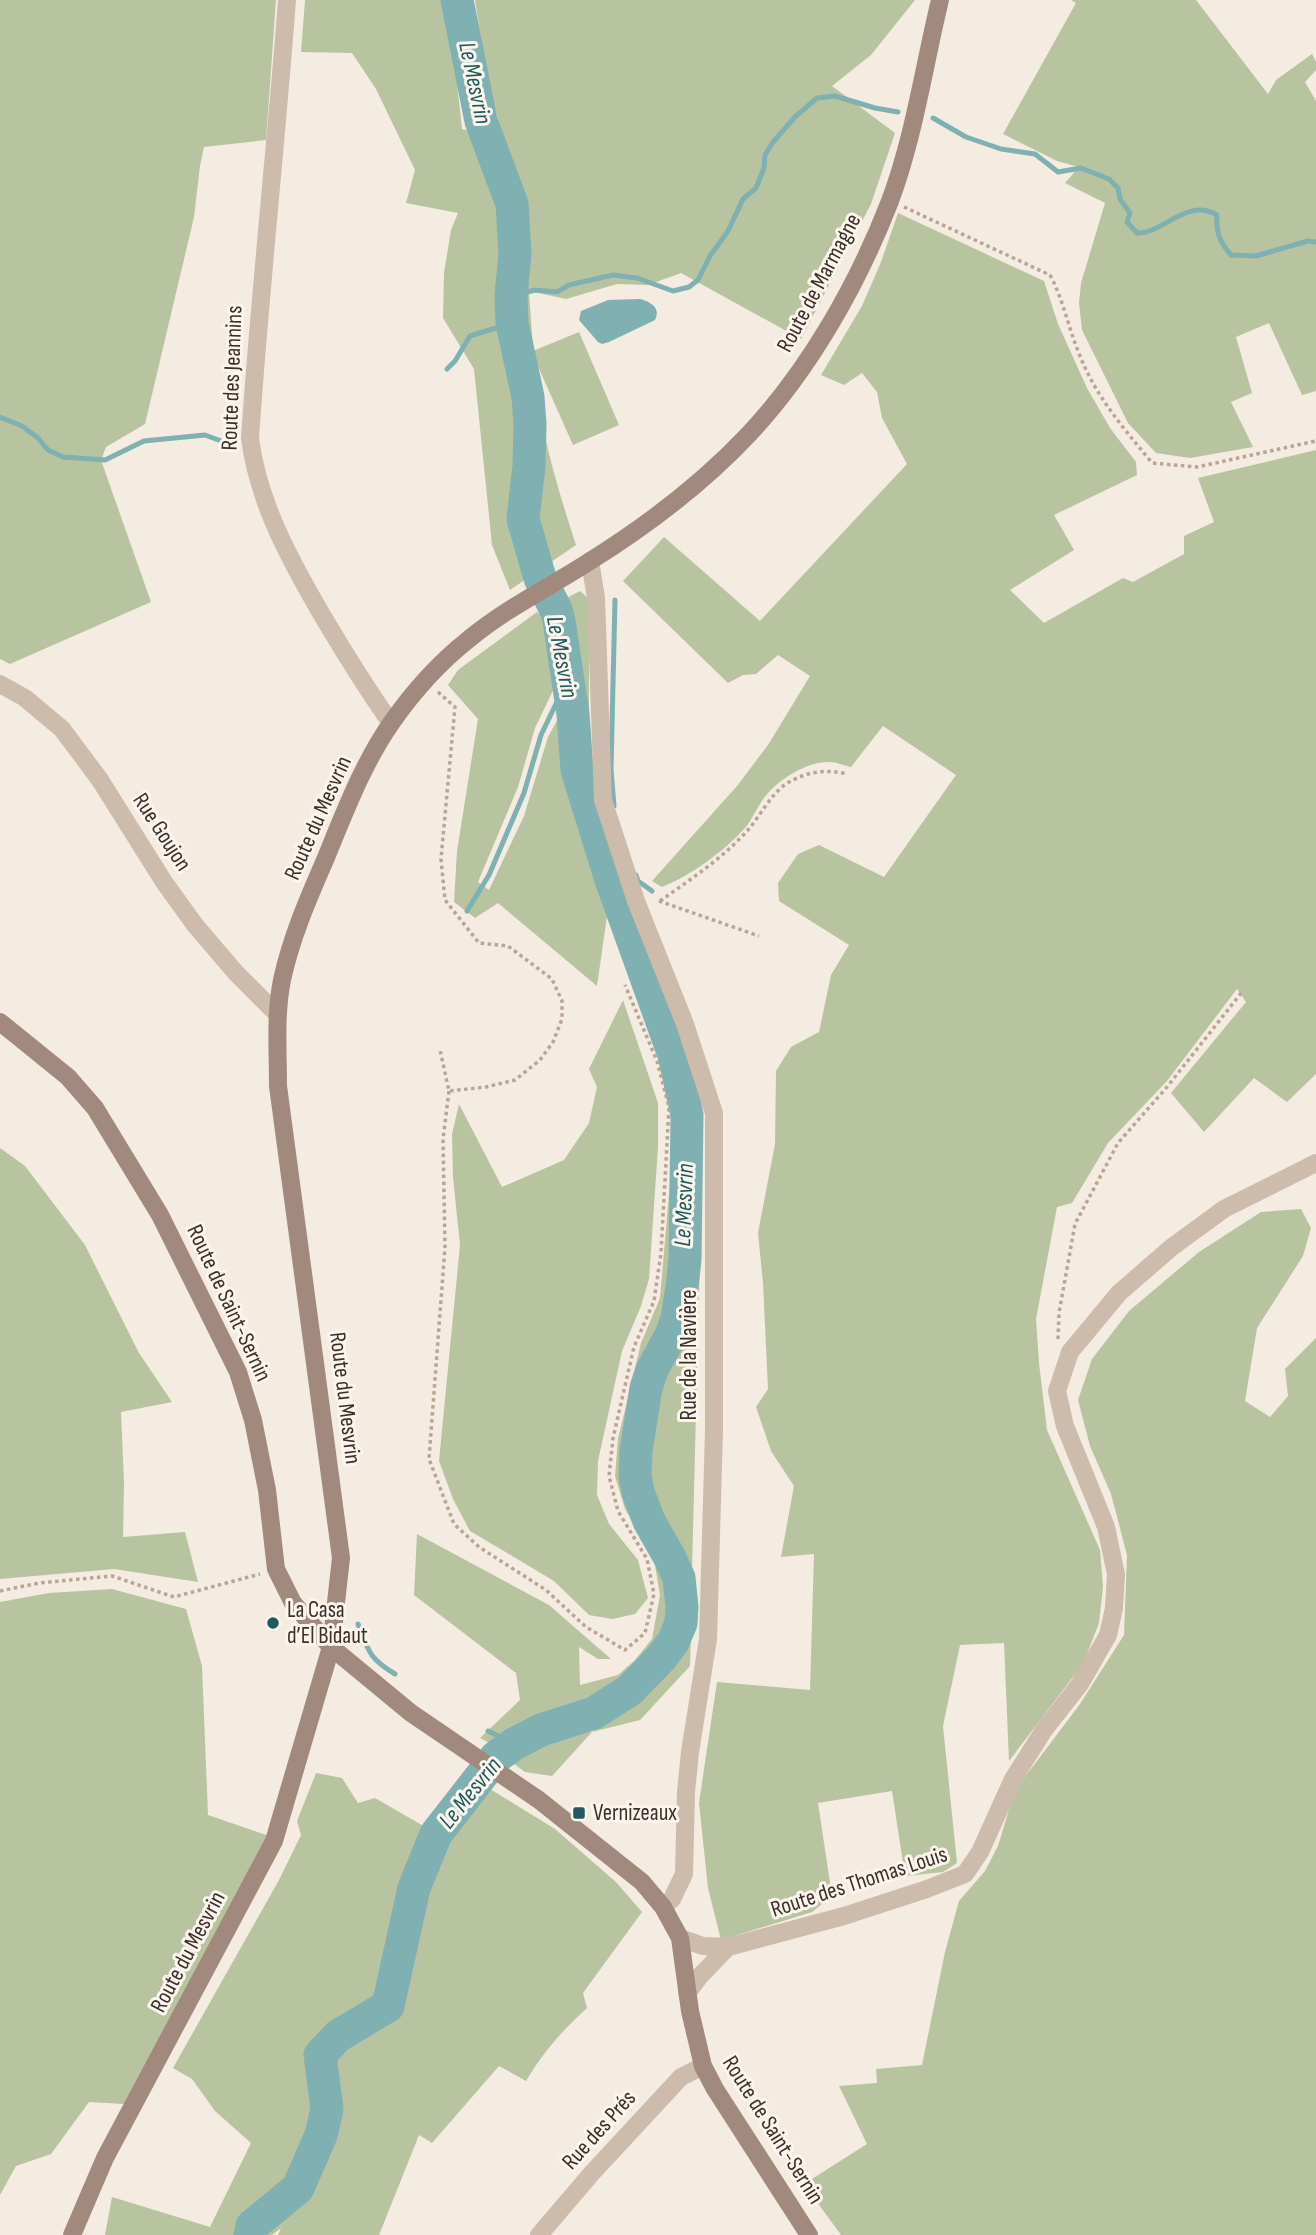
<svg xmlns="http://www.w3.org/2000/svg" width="1316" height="2235" font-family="'Sofia Sans Condensed',sans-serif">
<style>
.green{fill:#b8c4a0}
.water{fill:#7fb0b2}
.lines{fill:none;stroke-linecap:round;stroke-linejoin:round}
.stream{stroke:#7fb0b2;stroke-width:5}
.river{stroke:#7fb0b2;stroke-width:33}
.path{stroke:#b9a596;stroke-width:3.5;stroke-dasharray:3.5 3.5;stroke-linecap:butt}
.street{stroke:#cdbbac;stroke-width:18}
.secondary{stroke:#a18a7d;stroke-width:18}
.poi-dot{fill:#1f5a5e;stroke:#fbf5ee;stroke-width:2.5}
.labels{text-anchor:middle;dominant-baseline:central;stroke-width:6;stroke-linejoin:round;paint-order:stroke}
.street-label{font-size:23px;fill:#3b302b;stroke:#fbf5ee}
.poi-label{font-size:23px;fill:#3b302b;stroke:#fbf5ee;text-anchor:start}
.water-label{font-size:24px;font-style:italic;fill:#1f5a5e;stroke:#fbf5ee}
</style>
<rect width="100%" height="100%" fill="#f4ebe1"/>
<g class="green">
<path d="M0 0H276L266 140 204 147 200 166 194 217 145 424 106 447 101 460 151 602 10 664 0 659Z"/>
<path d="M305 0H448L462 129 504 141 489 88 475 0H915L871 55 832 86 895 133 871 204 801 339 681 273 648 285 617 284 566 299 529 291 533 351 579 332 619 425 573 445 533 355C538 422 555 481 576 545L510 590 492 545 474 369 443 318 444 273 451 230 458 213 406 203 415 170 376 89 352 53 301 52Z"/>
<path d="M1071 0H1196L1268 94 1276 80 1312 54 1316 62V70L1305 82 1316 101V391L1302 395 1269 323 1236 337 1252 393 1231 402 1253 447 1190 458 1156 453 1128 423 1082 330 1079 303 1081 283 1105 203 1065 183 1079 167 1057 161 1003 134 1076 3Z"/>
<path d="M898 213 1044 281 1058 324 1087 388 1110 428 1136 462 1137 475 1054 515 1074 550 1010 590 1044 623 1123 578 1133 582 1184 554V536L1214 522 1198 478 1316 450V1074L1287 1102 1254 1078 1204 1132 1171 1093 1246 1002 1237 989 1167 1081 1108 1143 1072 1203 1057 1207 1036 1319 1039 1363 1047 1430 1100 1550 1103 1587 1099 1623 1083 1664 1009 1761 1004 1643 960 1645 943 1726 957 1863 943 1872 905 1876 892 1791 818 1803 832 1896 812 1912 721 1940 708 1888 699 1803 717 1682 810 1690 814 1554 781 1557 794 1486 771 1451 756 1407 768 1389 763 1283 758 1233 775 1144 776 1071 791 1047 819 1032 831 975 849 945 779 901 778 883 798 854 819 845 884 877 956 775 883 726 851 767C845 766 837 762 830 762 809 761 783 777 769 792 759 802 754 817 745 828 723 852 692 875 662 887L652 881 737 786 768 745 810 676 778 655 756 674 743 675 728 683 623 581 664 537 760 621 907 464 882 418 877 392 862 373 844 385 821 375 862 306 881 262Z"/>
<path d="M580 591 589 599V783L568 615 563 600Z"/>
<path d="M537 612 551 621 559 678 535 728 518 787 478 882 489 890 524 816 548 737 566 704 560 760 579 830 603 887 607 916 597 986 498 903 475 918 454 902 457 851 478 719 448 685 458 670Z"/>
<path d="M623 1000 658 1103V1147L649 1279 641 1306 622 1351 598 1461 597 1495 609 1524 638 1560 648 1598 635 1614 612 1619 589 1615 554 1581 470 1531 453 1499 439 1461 460 1245 453 1177 452 1134 459 1104 502 1187 564 1160 589 1123 597 1087 589 1069Z"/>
<path d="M675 1125 680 1134 676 1251 666 1330 648 1358 641 1384 631 1459 632 1487 647 1529 667 1567 672 1624 661 1646 620 1687 589 1704 549 1717 495 1746 480 1738 520 1700 516 1673 414 1595 417 1534 549 1605 611 1659H598L579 1647 580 1685 618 1675 635 1660 652 1639 660 1595 654 1559 625 1509 615 1476 618 1439 641 1343 660 1298Z"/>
<path d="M0 1148 25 1166 85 1245 139 1353 172 1402 121 1412 124 1483 123 1537 185 1532 198 1582 114 1569 0 1579Z"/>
<path d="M1301 1209 1311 1228 1303 1256 1257 1328 1245 1401 1270 1417 1288 1396 1285 1369 1316 1338V2235H841L804 2184 867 2144 839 2086 877 2083 876 2069 922 2065 945 1952 959 1901 985 1871 998 1846 1015 1790 1080 1704 1124 1635 1127 1555 1111 1494 1090 1446 1078 1400 1092 1359 1129 1311 1199 1252 1261 1212Z"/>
<path d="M692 1240 700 1252 692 1571 680 1557 654 1509 643 1477 648 1415 655 1380 666 1361 681 1325Z"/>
<path d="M112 1589 186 1609 202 1666 208 1815 269 1836 124 2104 89 2102 51 2154 16 2166 0 2195V1602L49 1593Z"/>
<path d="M691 1635 690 1666 640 1720 592 1732 552 1776 525 1772 509 1760 570 1729 592 1732 660 1675Z"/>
<path d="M316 1773 342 1778 358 1803 375 1798 427 1828 464 1773 555 1829 616 1882 642 1912 583 1993 587 2008C563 2030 543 2052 526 2081L499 2066 432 2143 419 2135 379 2235H278L281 2228 272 2235H105L112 2197 210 2227 251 2143 215 2111 192 2079 173 2068 279 1880 301 1835 297 1821Z"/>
</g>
<path class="water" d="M640 299C651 302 661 308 655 320L609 342 602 344 598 342 579 320 581 311 608 300Z"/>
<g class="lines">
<g class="stream">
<path d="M933 118 966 137 1001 149 1035 154 1058 172 1081 168 1109 179 1118 188 1120 199 1130 213 1127 222 1137 233C1163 234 1187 197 1217 215 1216 232 1219 241 1231 255L1256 256 1308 241 1316 242"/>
<path d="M511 296 535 290 557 292 569 285 613 275 637 278 673 291 689 287 698 280 710 256 728 231 743 199 756 188 764 168 765 155 773 142 795 117 817 98 835 96 875 108 898 112"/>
<path d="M447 369 455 361 470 336 512 323"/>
<path d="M0 417 22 426 38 438 48 450 63 457 105 460 144 441 205 435 232 445"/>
<path d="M614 806 611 769 615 600"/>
<path d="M636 875 638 881 652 891"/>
<path d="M467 911 489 875 524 793 541 735 568 679"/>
<path d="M358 1624C369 1652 369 1658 395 1674"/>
<path d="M488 1731 514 1744"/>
</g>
<path class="river" d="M250 2235 252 2226 298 2188 321 2135 327 2109 320 2055 338 2036 388 2006 414 1888 436 1834 496 1757 514 1744 541 1730 594 1713 630 1690 661 1658 673 1642 681 1623 682 1607 679 1578 670 1558 649 1521 638 1492 635 1476 636 1451 646 1388 652 1370 671 1335 677 1319 682 1287 685 1259 687 1115 674 1055 611 880 577 770 573 714 559 621 556 610 540 578 523 519 529 466 530 424 528 397 512 323 511 296 515 254 512 204 481 121 457 0"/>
<g class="path">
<path d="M904 207 1050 275C1063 299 1068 326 1078 351 1095 396 1122 426 1152 463L1197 467 1316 441"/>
<path d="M438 692 455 707 441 859 445 900 479 943 508 946 552 979 562 1001V1019L553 1042 540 1060 515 1080 486 1087 449 1091 440 1050"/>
<path d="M659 901 759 936"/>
<path d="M660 901C691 879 723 858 748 830 760 816 771 794 786 784 807 771 825 769 848 774"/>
<path d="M449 1091 443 1139 445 1247 429 1459 454 1524 479 1547 546 1590 586 1627 625 1650 645 1633 654 1594 647 1559 618 1511 609 1476 613 1438 634 1347 654 1301 661 1253 669 1107 657 1061 625 985"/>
<path d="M1058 1339 1059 1313 1075 1224 1118 1143 1167 1087 1242 992"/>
<path d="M0 1591 39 1583 112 1576 174 1597 260 1574"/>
</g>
<g class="street">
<path d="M287 0C276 146 260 291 250 438 258 502 290 560 322 615 344 652 366 688 391 723"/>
<path d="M590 561 596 598 603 800 636 901 685 1024 714 1113V1431L708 1639 690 1752 686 1792 684 1874 672 1899 663 1907"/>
<path d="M0 684 25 698 62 729 100 780 164 882 195 925 236 973 277 1014"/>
<path d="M680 1938 703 1946 728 1947 844 1916 927 1889 965 1874 980 1852 1013 1779 1044 1730 1080 1684 1108 1635 1114 1608 1116 1574 1106 1527 1065 1426 1057 1391 1070 1352 1119 1293 1172 1247 1224 1209 1316 1163"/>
<path d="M687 1993 700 1976 728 1947"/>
<path d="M539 2235 592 2173 681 2077 703 2066"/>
</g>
<g class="secondary">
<path d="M0 1022 68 1077 95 1108 160 1215 238 1372 253 1420 267 1490 276 1569 293 1603 331 1647 411 1713 539 1800 642 1882 663 1907 680 1938 690 2011 703 2066 715 2089 809 2235"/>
<path d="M72 2235 105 2158 274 1841 331 1647 341 1558 278 1086C278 1050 275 1015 282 980 291 938 308 899 325 860 344 814 363 763 392 722 413 692 440 662 469 639 505 609 548 588 587 563 645 527 702 484 749 434 809 370 858 284 890 201 914 137 924 66 940 0"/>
</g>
</g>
<g class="poi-dot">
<circle cx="273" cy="1623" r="7"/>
<rect x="572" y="1806" width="14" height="14" rx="3.5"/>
</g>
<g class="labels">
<g class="street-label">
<text transform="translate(819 283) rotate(-62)">Route de Marmagne</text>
<text transform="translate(232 378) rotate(-88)">Route des Jeannins</text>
<text transform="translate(318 818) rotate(-66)">Route du Mesvrin</text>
<text transform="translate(162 832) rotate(57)">Rue Goujon</text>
<text transform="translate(229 1303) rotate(65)">Route de Saint-Sernin</text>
<text transform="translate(689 1355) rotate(-90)">Rue de la Navière</text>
<text transform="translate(345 1398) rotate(83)">Route du Mesvrin</text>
<text transform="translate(859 1882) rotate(-18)">Route des Thomas Louis</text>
<text transform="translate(188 1952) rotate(-62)">Route du Mesvrin</text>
<text transform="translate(599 2130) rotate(-48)">Rue des Prés</text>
<text transform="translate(773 2130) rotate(58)">Route de Saint-Sernin</text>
</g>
<g class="poi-label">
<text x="287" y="1610">La Casa<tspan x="287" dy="26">d’El Bidaut</tspan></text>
<text x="593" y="1813">Vernizeaux</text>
</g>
<g class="water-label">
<text transform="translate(475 83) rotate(78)">Le Mesvrin</text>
<text transform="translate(562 657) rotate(79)">Le Mesvrin</text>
<text transform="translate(684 1205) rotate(-88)">Le Mesvrin</text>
<text transform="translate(470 1793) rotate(-51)">Le Mesvrin</text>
</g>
</g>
</svg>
